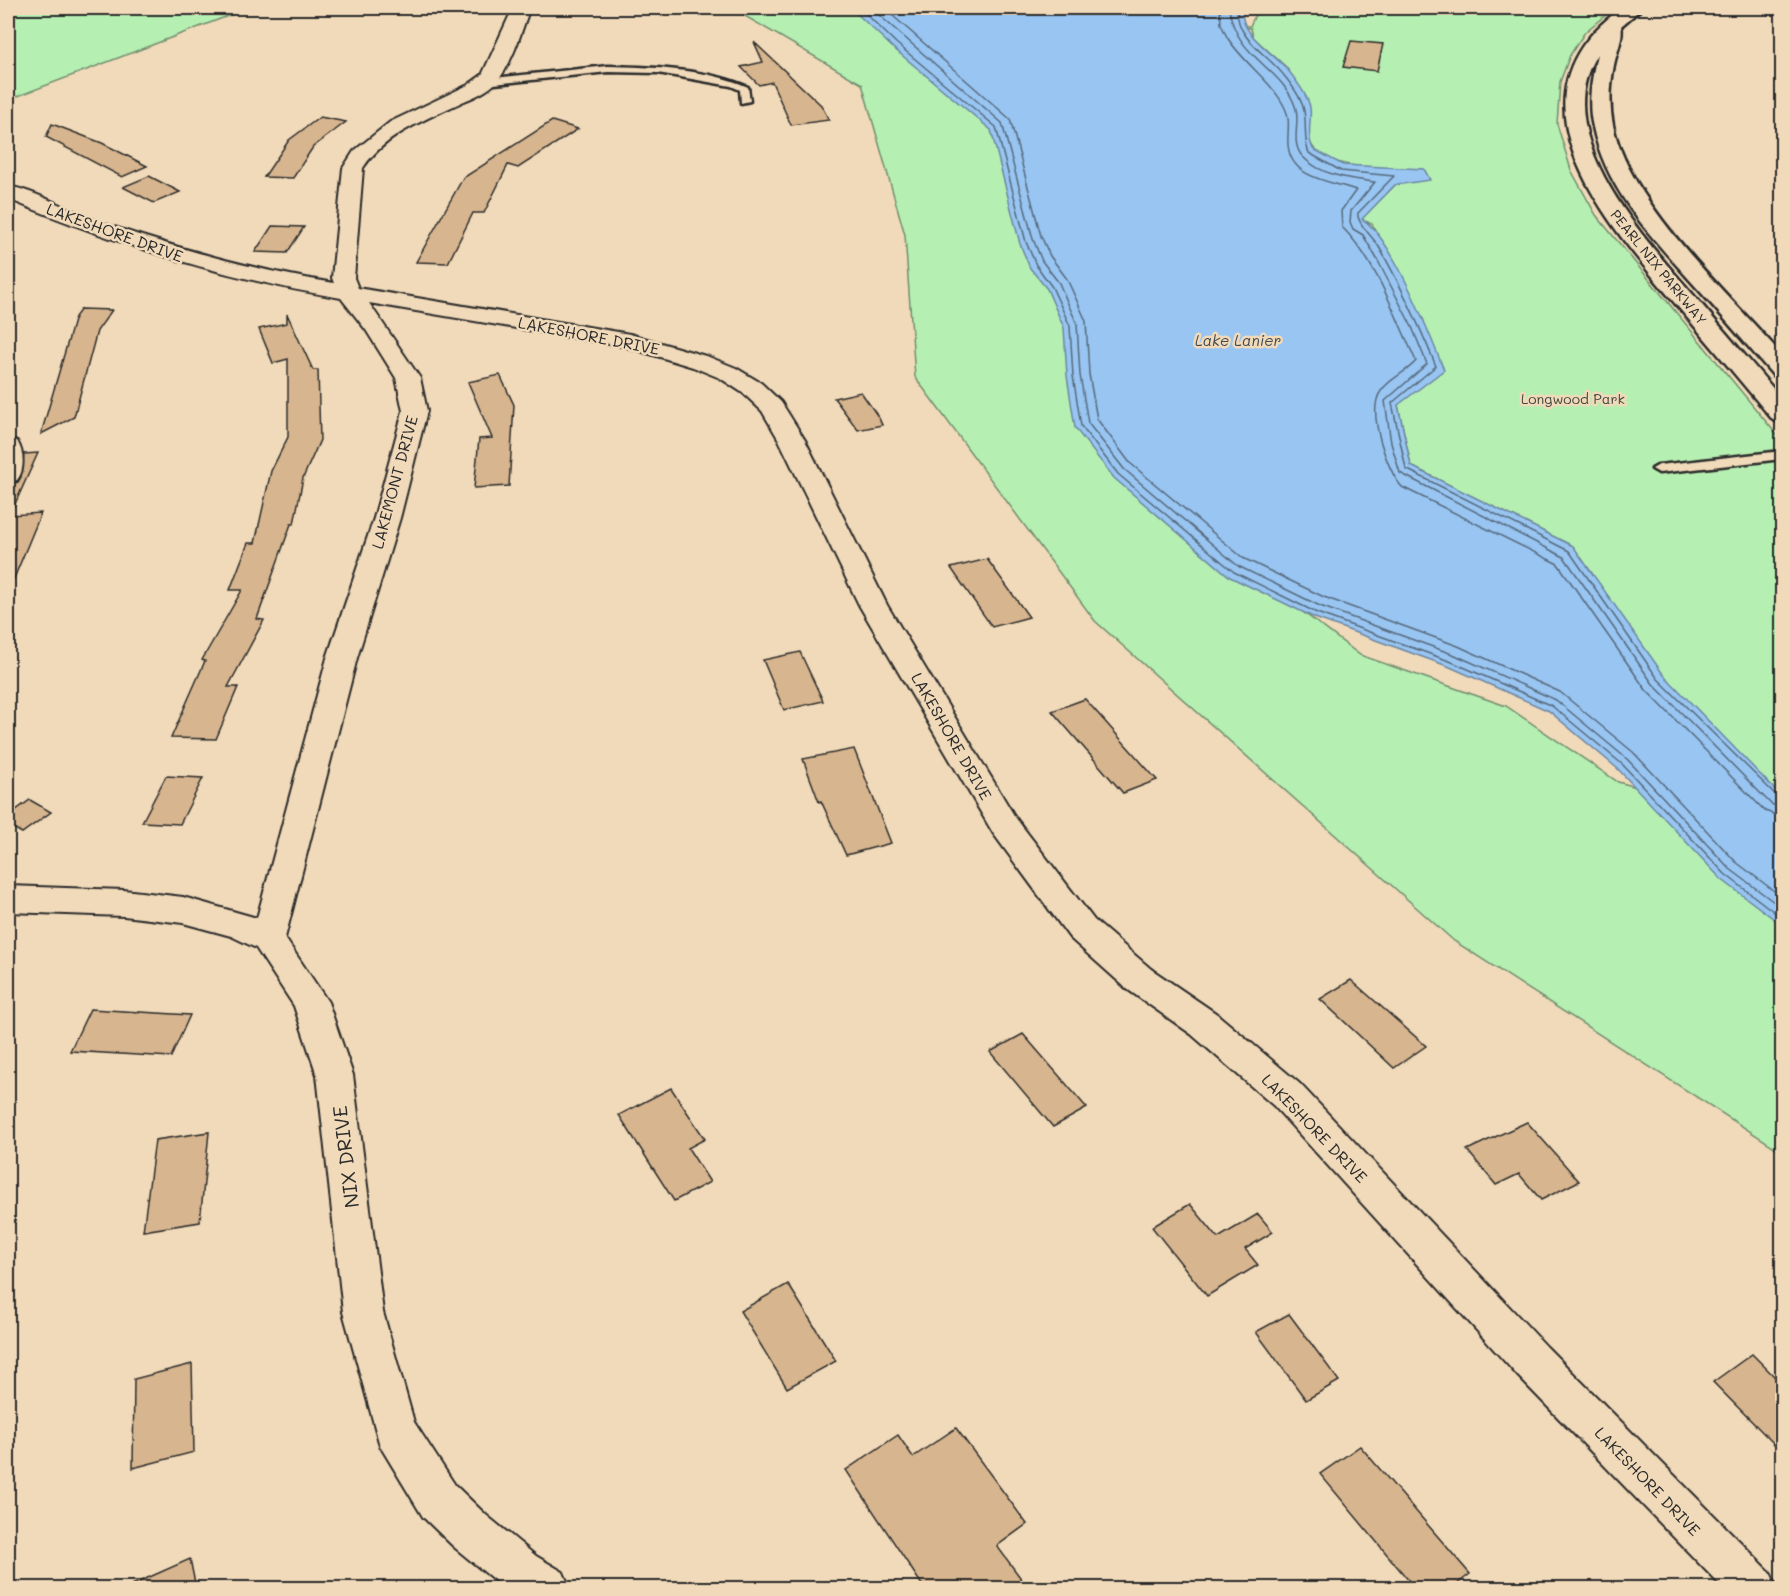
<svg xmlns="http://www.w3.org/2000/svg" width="1790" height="1596" font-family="Mali,sans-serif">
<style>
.green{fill:#b6efb2;stroke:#708d6e;stroke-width:1.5}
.water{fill:#98c5f2;stroke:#6c87a2;stroke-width:1.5}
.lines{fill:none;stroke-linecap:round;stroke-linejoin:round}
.shore{stroke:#57697b;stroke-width:1.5}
.building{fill:#d7b58e;stroke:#2b2b2b;stroke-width:1.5}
.lane-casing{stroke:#2b2b2b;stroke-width:5}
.street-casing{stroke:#2b2b2b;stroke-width:4}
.secondary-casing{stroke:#2b2b2b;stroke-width:5}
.lane{fill:#f1dab9;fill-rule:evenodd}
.street{fill:#f1dab9;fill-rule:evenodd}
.secondary{fill:#f1dab9;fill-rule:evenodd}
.labels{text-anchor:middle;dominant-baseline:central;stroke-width:5;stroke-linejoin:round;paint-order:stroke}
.far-street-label{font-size:14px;fill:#2b2b2b;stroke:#f1dab9}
.far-park-label{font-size:14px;fill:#40483f;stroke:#f1dab9}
.far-water-label{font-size:15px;font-style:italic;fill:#414a53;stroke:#f1dab9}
.street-label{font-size:16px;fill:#2b2b2b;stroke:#f1dab9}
.near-street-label{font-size:20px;fill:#2b2b2b;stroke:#f1dab9}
</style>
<rect width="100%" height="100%" fill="#f1dab9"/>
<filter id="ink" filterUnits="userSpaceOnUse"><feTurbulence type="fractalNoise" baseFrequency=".0167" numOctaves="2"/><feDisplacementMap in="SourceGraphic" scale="12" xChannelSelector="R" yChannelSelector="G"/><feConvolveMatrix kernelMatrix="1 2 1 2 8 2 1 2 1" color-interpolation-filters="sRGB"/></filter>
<g filter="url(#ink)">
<g class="green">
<path d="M8 8H249L8 100Z"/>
<path d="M731 8H853L962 78 1027 169 1176 516 1360 655 1506 706 1618 782 1757 819 1573 546 1411 466 1398 405 1424 321 1372 224 1361 219 1395 185 1429 179 1424 169C1394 168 1324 173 1310 142L1287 68 1253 37 1251 28 1204 26H1250L1255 15 1275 8H1614L1585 32 1570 55 1560 82 1557 124 1571 170 1596 215 1782 441V1152L1454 941 1095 621 915 377 905 235 862 84Z"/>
</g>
<path class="water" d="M851 8H1244C1234 30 1277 56 1288 70 1295 79 1308 96 1310 107 1312 121 1306 135 1313 149L1343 165 1424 169 1430 180 1395 185 1362 219C1391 235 1430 335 1444 370L1398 405 1411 466 1573 546 1663 674 1782 797V925L1721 879 1618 769 1549 711 1450 667 1315 618 1230 577 1114 478 1075 428 1067 376 1064 328 1047 289 1030 268 1020 244 991 130 892 47Z"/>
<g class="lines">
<g class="shore">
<path d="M860 8 896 43 996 127 1026 242 1036 265 1052 287 1070 326 1073 376 1081 426 1118 474 1234 572 1317 613 1452 662 1552 706 1622 764 1725 874 1782 918"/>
<path d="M871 8 1002 123 1033 239 1042 261 1059 283 1077 324 1080 375 1088 423 1124 469 1238 566 1320 606 1455 655 1556 700 1627 759 1730 869 1782 908"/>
<path d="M884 8 1010 119 1041 236 1050 256 1067 279 1086 321 1089 374 1097 419 1130 463 1243 558 1324 597 1458 646 1560 692 1633 752 1736 862 1782 897"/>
<path d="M1220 8 1221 24 1227 37C1243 63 1272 81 1285 108 1291 120 1287 133 1288 145 1291 180 1332 181 1356 190L1341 211 1342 227C1377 262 1395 316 1416 361 1406 373 1390 378 1381 391 1366 411 1387 471 1402 487L1558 564 1646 690 1765 811 1782 817"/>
<path d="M1229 8C1236 60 1283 66 1296 109 1300 124 1290 144 1303 157 1321 176 1351 179 1375 182L1351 211 1350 222 1353 229 1363 235 1377 259 1412 327 1427 364 1385 401 1391 443 1400 473 1564 557 1653 684 1771 804 1782 808"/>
<path d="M1237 8C1236 41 1269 54 1286 78 1294 88 1302 99 1304 111 1307 126 1303 139 1309 153L1341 171 1394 176 1358 213C1356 222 1372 236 1379 247 1401 285 1419 325 1436 366L1392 403 1406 469 1569 551 1658 679 1782 801"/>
</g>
</g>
<g class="building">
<path d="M1351 41 1383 44 1377 71 1343 67Z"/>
<path d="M754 42 821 105 829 120 791 125 772 82 759 85 741 67 763 62Z"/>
<path d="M320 117 346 122 313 147 293 178 264 177 289 140Z"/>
<path d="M552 121 578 129 518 168 508 165 484 213H473L448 263 416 262 463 178Z"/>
<path d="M52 124 102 143 147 166 122 177 46 137Z"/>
<path d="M149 176 180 192 154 203 123 187Z"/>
<path d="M272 226 304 227 287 253 255 252Z"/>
<path d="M81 309 112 310 97 331 74 417 41 434 75 317Z"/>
<path d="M287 314 313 370H318L320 440 303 478 294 524H291L257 619 264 620 228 687H238L216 739 171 738 205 661 202 660 242 590H230L248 543H255L271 471 288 437V359L273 363 259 329 287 323Z"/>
<path d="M500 375 514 405 509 486 474 488 479 439 492 438 468 382Z"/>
<path d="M861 392 879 418 882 425 858 430 834 398Z"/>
<path d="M38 453 10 515 41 513 8 593V485L18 482 21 477 24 454Z"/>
<path d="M987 559 1029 617 992 627 951 568Z"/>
<path d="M800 652 823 701 784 710 763 660Z"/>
<path d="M1085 699 1157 780 1123 793 1052 711Z"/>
<path d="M854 749 891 843 846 855 821 801 819 802 803 759Z"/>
<path d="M166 776 203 778 180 824 142 822Z"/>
<path d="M30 800 51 812 22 833 8 825V816Z"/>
<path d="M1351 980 1426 1046 1394 1068 1320 999Z"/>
<path d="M90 1009 190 1015 171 1057 70 1051Z"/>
<path d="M1023 1034 1087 1108 1053 1127 990 1052Z"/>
<path d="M671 1088 705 1139 688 1148 710 1182 674 1201 619 1115Z"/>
<path d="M1527 1122 1579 1181 1541 1200 1519 1174 1496 1185 1467 1150Z"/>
<path d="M209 1132 200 1222 143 1231 155 1140Z"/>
<path d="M1190 1204 1218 1238 1258 1214 1273 1232 1245 1249 1258 1265 1207 1296 1152 1227Z"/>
<path d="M788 1284 836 1361 787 1388 740 1311Z"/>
<path d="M1289 1314 1339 1381 1306 1400 1256 1332Z"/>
<path d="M1752 1354 1782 1384V1452L1713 1382Z"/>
<path d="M192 1364 194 1452 133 1468 134 1379Z"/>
<path d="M956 1428 1027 1524 997 1546 1028 1588H924L846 1470 898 1435 913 1457Z"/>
<path d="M1360 1446 1470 1574 1452 1588H1415L1320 1474Z"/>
<path d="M190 1559 196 1588H125Z"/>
</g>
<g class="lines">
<defs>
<g id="lane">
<path d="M608 66C652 67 708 69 748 87L750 101 741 103 740 90 731 86 658 73 608 72 485 85 480 82 485 79Z"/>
<path d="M1782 451V459L1659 473 1652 469 1659 465Z"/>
</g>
<g id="street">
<path d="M513 8H530C521 31 514 60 498 80 489 91 474 97 462 102 427 119 385 134 363 168L354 278 358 288 630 334 709 357 736 368 761 383 781 402 805 440 887 605 1015 817 1094 920 1151 969 1217 1014 1300 1084 1547 1347 1770 1572 1777 1588H1723L1517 1375 1274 1106 1191 1034 1127 989 1070 938 993 833 859 605 779 440 762 411 743 393 720 378 693 367 627 347 369 303 420 378 427 411 400 518 357 658 285 938 328 1002 353 1075 383 1312 414 1422 455 1485 486 1515 536 1556 563 1572 570 1588H504L454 1547 423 1517 380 1446 343 1312 317 1075 294 1006 256 948 231 936 183 923 124 916 8 912V886L124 890 183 897 257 918 327 658 374 518 403 411 396 378 366 330 341 298C223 278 119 245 8 199V186C40 192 71 212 102 223 179 249 254 270 334 283L332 278 343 168 354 151 390 122 468 85 482 75Z"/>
<path d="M8 438 17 441C24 452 25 470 17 480L8 483Z"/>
</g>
<path id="secondary" d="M1622 8H1642L1621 26C1624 36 1616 54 1614 65 1610 85 1609 105 1613 125 1629 204 1729 294 1782 355V377L1773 375C1748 346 1724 318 1698 289 1656 242 1606 191 1593 127 1587 103 1592 78 1597 54 1546 136 1647 242 1697 299 1725 332 1754 366 1782 399V423L1773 420C1740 380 1707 341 1673 301 1604 219 1497 95 1622 8Z"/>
</defs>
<use href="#lane" class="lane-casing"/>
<use href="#street" class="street-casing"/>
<use href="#secondary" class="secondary-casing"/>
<use href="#lane" class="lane"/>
<use href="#street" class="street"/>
<use href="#secondary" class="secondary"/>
</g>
</g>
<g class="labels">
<g class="far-street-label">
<text transform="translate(1659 267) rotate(51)">PEARL NIX PARKWAY</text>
</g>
<g class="far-park-label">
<text x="1573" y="398">Longwood Park</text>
</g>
<g class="far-water-label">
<text x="1238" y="340">Lake Lanier</text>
</g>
<g class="street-label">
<text transform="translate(115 232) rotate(20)">LAKESHORE DRIVE</text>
<text transform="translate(589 335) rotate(11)">LAKESHORE DRIVE</text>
<text transform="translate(394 482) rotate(-75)">LAKEMONT DRIVE</text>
<text transform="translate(952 736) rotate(60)">LAKESHORE DRIVE</text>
<text transform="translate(1315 1128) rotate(46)">LAKESHORE DRIVE</text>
<text transform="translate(1648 1481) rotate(46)">LAKESHORE DRIVE</text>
</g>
<g class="near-street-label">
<text transform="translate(345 1157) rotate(-97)">NIX DRIVE</text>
</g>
</g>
<rect width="1790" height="1596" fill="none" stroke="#f1dab9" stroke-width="30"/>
<rect x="15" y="15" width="1760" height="1566" fill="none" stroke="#2b2b2b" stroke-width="2" filter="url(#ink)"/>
</svg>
